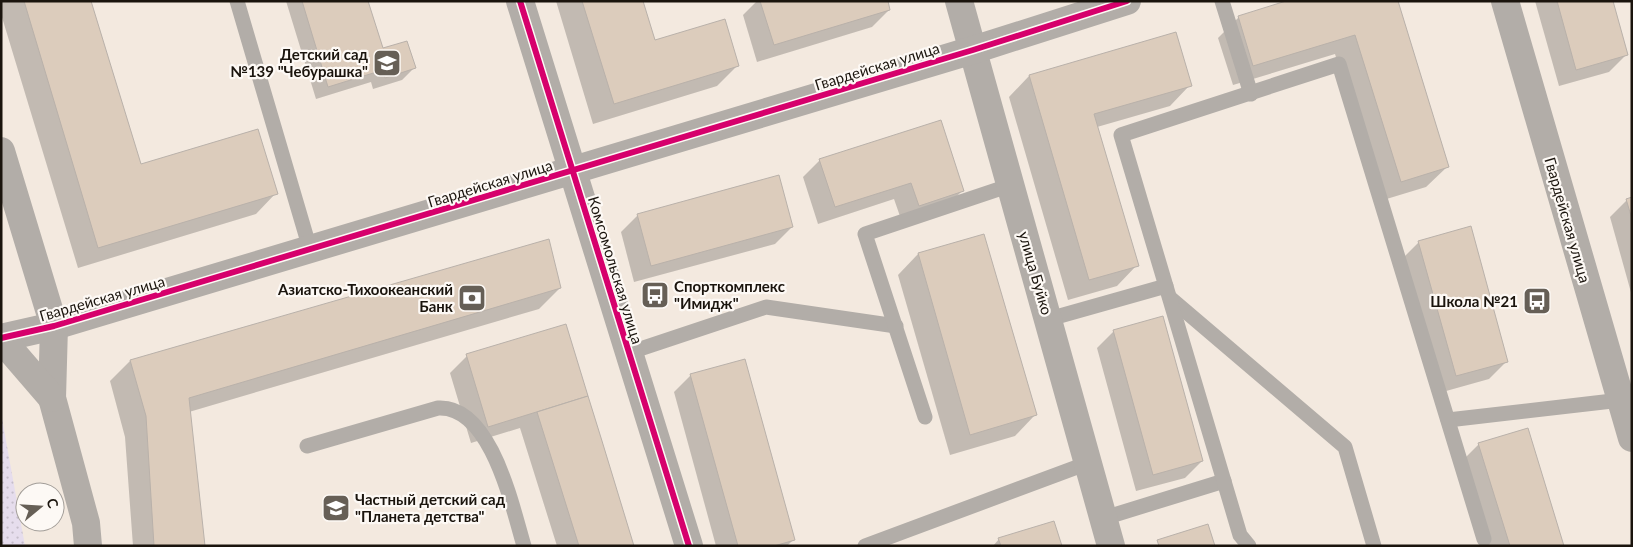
<svg xmlns="http://www.w3.org/2000/svg" width="1633" height="547" font-family="Lato,sans-serif">
<style>
.park{fill:url(#park-dots)}
.shadow{fill:#0003}
.building{fill:#dcccbc;stroke:#b9b1aa}
.lines{fill:none;stroke-linecap:round;stroke-linejoin:round}
.service{stroke:#b2ada8;stroke-width:15}
.minor{stroke:#b2ada8;stroke-width:28}
.tertiary{stroke:#b2ada8;stroke-width:28}
.cycleway-casing{stroke:#fdf9f5;stroke-width:9}
.cycleway{stroke:#d6006c;stroke-width:6}
.labels{text-anchor:middle;dominant-baseline:central;stroke-width:4.5;stroke-linejoin:round;paint-order:stroke}
.poi-label{font-size:15px;font-weight:bold;fill:#1a140d;stroke:#fdf9f5;text-anchor:end}
.street-label{font-size:15px;fill:#1a140d;stroke:#fdf9f5}
</style>
<defs>
<pattern id="park-dots" width="8" height="8" patternUnits="userSpaceOnUse" patternTransform="scale(1.25)"><rect width="8" height="8" fill="#e6dded"/><path d="M2 2h.1M6 6h.1" fill="none" stroke="#c5bdca" stroke-width="1.8" stroke-linecap="round"/></pattern>
</defs>
<rect width="100%" height="100%" fill="#f3e9df"/>
<path class="park" d="M1 413 25 546H1Z"/>
<g class="shadow">
<path d="M1 1H90L140 166 276 193 256 214 78 268 1 14Z"/>
<path d="M286 1H367L382 50 414 68 402 80 373 89 371 82 316 99Z"/>
<path d="M556 1H642L654 42 738 65 717 86 593 124Z"/>
<path d="M757 1H886L889 10 872 27 757 62 743 15Z"/>
<path d="M1397 1 1447 167 1426 187 1380 201 1335 54 1233 85 1218 38 1239 17Z"/>
<path d="M1535 1H1612L1626 55 1609 72 1559 86Z"/>
<path d="M1176 34 1190 85 1170 106 1097 127 1137 265 1117 286 1068 300 1009 97 1029 76Z"/>
<path d="M820 160 962 191 945 208 902 222 894 199 818 224 803 177Z"/>
<path d="M1632 198V296L1610 217 1627 200Z"/>
<path d="M638 215 792 227 775 244 634 282 621 232Z"/>
<path d="M983 235 1035 415 1015 436 950 455 898 275 918 254Z"/>
<path d="M1419 242 1506 362 1489 379 1439 393 1402 259Z"/>
<path d="M560 288 539 309 189 412 204 546H133L125 437 110 381 130 361Z"/>
<path d="M565 326 632 546H557L520 428 471 443 450 373 467 356Z"/>
<path d="M1114 331 1202 461 1185 478 1136 491 1097 348Z"/>
<path d="M691 375 794 539 787 546H716L674 392Z"/>
<path d="M1479 444 1563 546H1484L1458 465Z"/>
<path d="M999 539 1060 546H993Z"/>
</g>
<g class="building">
<path d="M24 1H91L141 164 258 129 278 194 98 248Z"/>
<path d="M302 1H368L383 48 407 41 416 68 385 78 383 70 328 87Z"/>
<path d="M582 1H643L655 40 725 19 739 66 614 104Z"/>
<path d="M760 1H888L890 10 774 45Z"/>
<path d="M1286 1H1398L1449 167 1401 182 1355 35 1253 66 1238 16Z"/>
<path d="M1557 1H1613L1628 55 1576 70Z"/>
<path d="M1176 32 1192 86 1094 114 1139 266 1089 280 1029 75Z"/>
<path d="M941 120 964 191 919 206 911 183 835 207 819 159Z"/>
<path d="M779 175 793 227 651 266 637 214Z"/>
<path d="M1632 197V219L1626 199Z"/>
<path d="M1471 226 1508 362 1456 376 1418 241Z"/>
<path d="M984 234 1037 415 970 435 918 253Z"/>
<path d="M549 239 561 288 189 398 205 546H154L146 416 130 360Z"/>
<path d="M1163 316 1203 461 1153 475 1113 330Z"/>
<path d="M566 324 588 396 488 427 466 354Z"/>
<path d="M745 359 795 540 774 546H738L690 374Z"/>
<path d="M588 396 602 441 634 546H579L537 412Z"/>
<path d="M1528 428 1564 546H1510L1478 443Z"/>
<path d="M1054 521 1062 546H1001L998 538Z"/>
<path d="M1208 524 1215 546H1159L1157 540Z"/>
</g>
<g class="lines">
<g class="service">
<path d="M237 1 310 249"/>
<path d="M1222 1 1251 94"/>
<path d="M1170 298 1345 447 1374 546"/>
<path d="M1049 319 1166 286"/>
<path d="M628 353 766 307 896 326"/>
<path d="M925 417 865 234 1011 185"/>
<path d="M1448 420 1621 400"/>
<path d="M307 446 438 408C491 405 512 506 524 546"/>
<path d="M1104 518 1224 481"/>
<path d="M865 546 1088 463"/>
<path d="M1249 546 1240 535 1121 135 1339 64 1484 539"/>
</g>
<g class="minor">
<path d="M959 1 1111 546"/>
<path d="M1 338 54 326 973 50 1127 1"/>
</g>
<g class="tertiary">
<path d="M520 1 689 546"/>
<path d="M1505 1 1632 438"/>
<path d="M1 151 54 326 52 398 86 523 88 546"/>
<path d="M1 339 52 398"/>
</g>
<defs>
<g id="cycleway">
<path d="M520 1 689 546"/>
<path d="M1 338 54 326 973 50 1127 1"/>
</g>
</defs>
<use href="#cycleway" class="cycleway-casing"/>
<use href="#cycleway" class="cycleway"/>
</g>
<defs>
<symbol id="school-square" viewBox="-11 -11 22 22"><rect x="-9" y="-9" width="18" height="18" rx="4" fill="#665f56" stroke="#fdf9f5"/><path d="M0-5L7-2L0 1L-7-2ZM-4 1L0 2.5L4 1V4Q0 6-4 4Z" fill="#fff"/></symbol>
<symbol id="bus-square" viewBox="-11 -11 22 22"><rect x="-9" y="-9" width="18" height="18" rx="4" fill="#665f56" stroke="#fdf9f5"/><path d="M-5-6H5V4H4V6H2V4H-2V6H-4V4H-5ZM-3.5-4V0h7V-4ZM-3.5 1.2v1.5H-2V1.2ZM2 1.2v1.5H3.5V1.2Z" fill="#fff"/></symbol>
<symbol id="bank-square" viewBox="-11 -11 22 22"><rect x="-9" y="-9" width="18" height="18" rx="4" fill="#665f56" stroke="#fdf9f5"/><path d="M-6-4H6V4H-6ZM0-2.3a2.3 2.3 0 1 0 0 4.6a2.3 2.3 0 1 0 0-4.6Z" fill="#fff"/></symbol>
</defs>
<g fill-rule="evenodd">
<use href="#school-square" x="371" y="47" width="32" height="32"/>
<use href="#bus-square" x="639" y="279" width="32" height="32"/>
<use href="#bank-square" x="456" y="282" width="32" height="32"/>
<use href="#bus-square" x="1521" y="285" width="32" height="32"/>
<use href="#school-square" x="320" y="492" width="32" height="32"/>
</g>
<g class="labels">
<g class="poi-label">
<text x="368" y="54">Детский сад<tspan x="368" dy="17">№139 "Чебурашка"</tspan></text>
<text x="674" y="286" text-anchor="start">Спорткомплекс<tspan x="674" dy="17">"Имидж"</tspan></text>
<text x="453" y="289">Азиатско-Тихоокеанский<tspan x="453" dy="17">Банк</tspan></text>
<text x="1518" y="301">Школа №21</text>
<text x="355" y="499" text-anchor="start">Частный детский сад<tspan x="355" dy="17">"Планета детства"</tspan></text>
</g>
<g class="street-label">
<text transform="translate(877 66) rotate(-17)">Гвардейская улица</text>
<text transform="translate(490 183) rotate(-17)">Гвардейская улица</text>
<text transform="translate(1568 220) rotate(74)">Гвардейская улица</text>
<text transform="translate(616 270) rotate(73)">Комсомольская улица</text>
<text transform="translate(1036 273) rotate(74)">улица Буйко</text>
<text transform="translate(102 298) rotate(-16)">Гвардейская улица</text>
</g>
</g>
<rect width="1633" height="547" fill="none" stroke="#1a140d" stroke-width="5"/>
<g transform="translate(40 507) rotate(72)"><circle r="24" fill="#fdf9f5" stroke="#a29d98"/>
<path d="M0-4L9 19L0 12L-9 19Z" fill="#665f56"/>
<text y="-8" font-size="14" font-weight="bold" text-anchor="middle" fill="#1a140d">С</text>
</g>
</svg>
